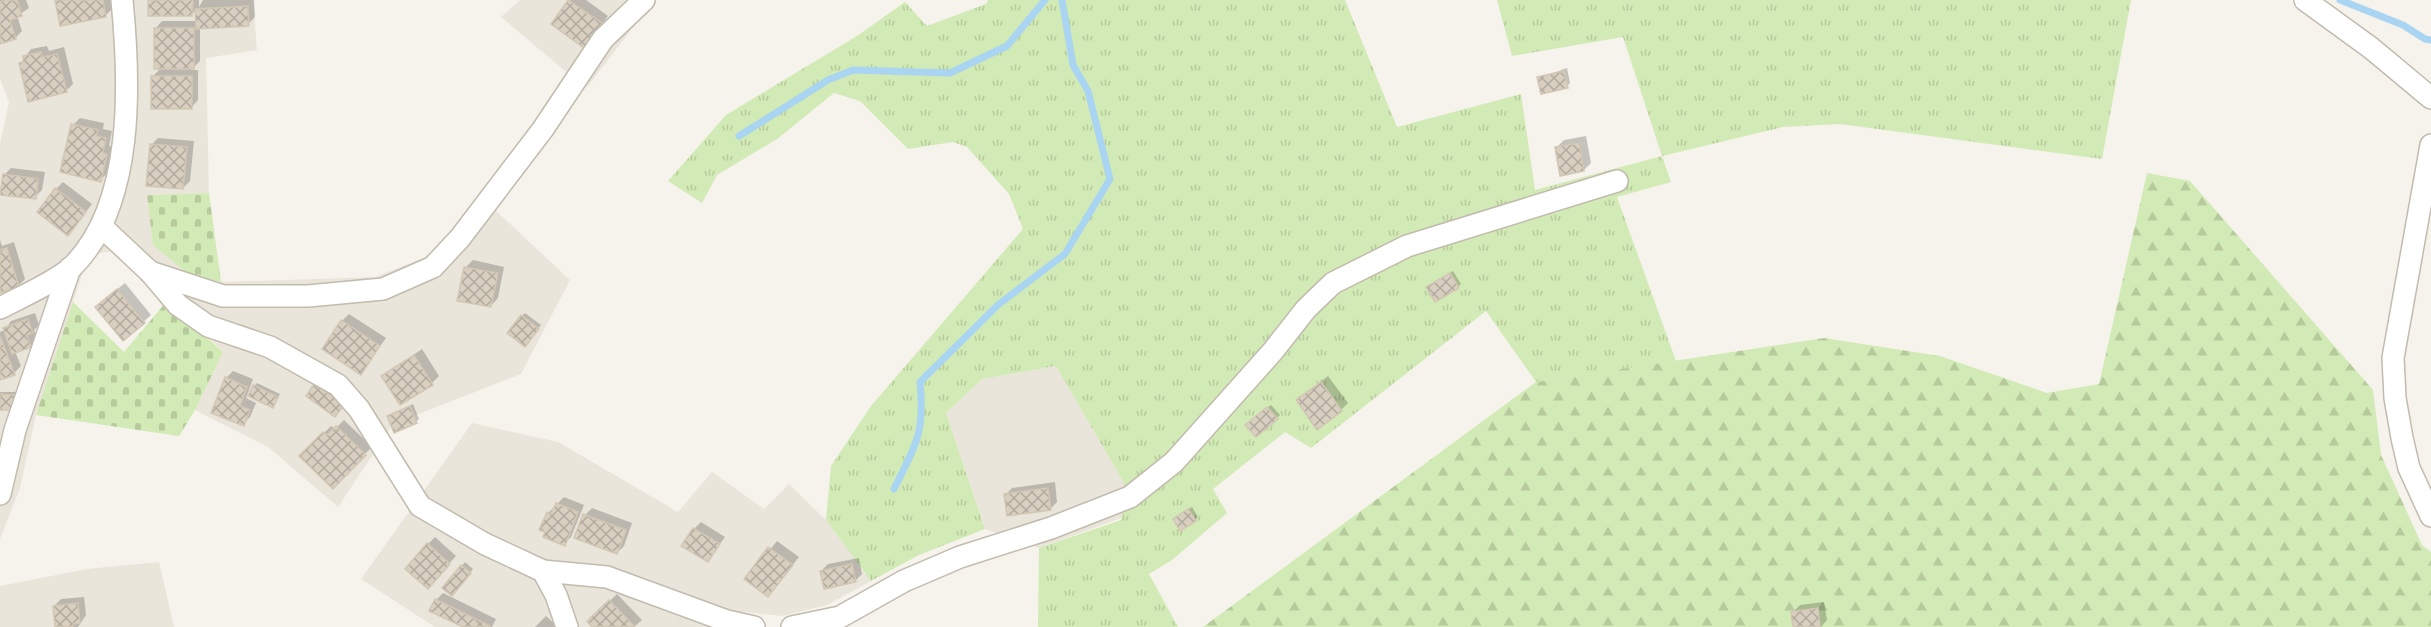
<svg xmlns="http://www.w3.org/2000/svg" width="2431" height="627" font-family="'Titillium Web',sans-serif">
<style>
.residential{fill:#eae5da}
.grass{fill:url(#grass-tufts)}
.forest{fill:url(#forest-firs)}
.cemetery{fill:url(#cemetery-stones)}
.shadow{fill:#0003}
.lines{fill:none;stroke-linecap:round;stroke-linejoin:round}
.stream{stroke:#a9d4f2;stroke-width:7}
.building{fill:url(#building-cross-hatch);stroke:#d3c7b4;stroke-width:1.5}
.minor-casing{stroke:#c2bbae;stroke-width:24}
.minor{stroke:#fff;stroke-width:21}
</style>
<defs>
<pattern id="grass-tufts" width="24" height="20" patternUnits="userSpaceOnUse" patternTransform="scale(1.5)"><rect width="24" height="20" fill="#d2eab5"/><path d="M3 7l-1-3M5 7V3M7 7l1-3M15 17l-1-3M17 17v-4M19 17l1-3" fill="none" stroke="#b6ca9c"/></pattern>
<pattern id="forest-firs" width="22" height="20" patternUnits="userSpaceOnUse" patternTransform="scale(1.5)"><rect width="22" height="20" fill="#d2eab5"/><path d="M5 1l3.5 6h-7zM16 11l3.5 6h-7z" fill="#b6ca9c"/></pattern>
<pattern id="cemetery-stones" width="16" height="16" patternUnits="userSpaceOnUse" patternTransform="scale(1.5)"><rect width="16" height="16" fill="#d2eab5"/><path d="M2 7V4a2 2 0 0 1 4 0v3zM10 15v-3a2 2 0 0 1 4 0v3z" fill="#b6ca9c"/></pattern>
<pattern id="building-cross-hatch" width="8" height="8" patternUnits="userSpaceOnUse" patternTransform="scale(1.5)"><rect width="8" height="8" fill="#d8cfc1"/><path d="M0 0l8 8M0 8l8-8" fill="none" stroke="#b1aa9e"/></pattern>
</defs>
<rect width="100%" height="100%" fill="#f6f3ec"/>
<g class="residential">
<path d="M0 0H253L257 50 206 58 209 193 147 195 187 273 221 282 375 277 424 258 446 239 479 195 570 280 521 374 393 424 338 507 268 447 195 410 223 351 115 251 98 253 83 272 36 415 20 488 0 539V144L9 102 0 79Z"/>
<path d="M520 0H654L588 86 564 70 501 17Z"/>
<path d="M1056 366 1124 483 1121 518 1039 548 985 529 946 413 982 379Z"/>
<path d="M472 423 558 442 678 512 712 472 764 509 789 484 826 520 871 581 827 605 782 616 746 612 737 627H435L361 579Z"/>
<path d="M159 562 174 627H0V586L87 569Z"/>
</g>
<path class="grass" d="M988 0H1345L1397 127 1521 94 1535 190 1662 156 1623 37 1512 56 1497 0H2131L2102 159 1840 124 1783 127 1662 156 1671 182 1617 197 1676 361 1536 382 1486 311 1311 448 1285 432 1213 489 1227 513 1172 560 1149 574 1178 627H1038L1039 548 1121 520 1124 483 1056 366 982 379 946 413 985 529 919 555 871 581 826 520 831 466 871 406 1023 229 1009 194 967 147 953 142 908 149 860 101 834 93 777 139 717 175 702 203 668 181 726 115 857 36 905 2 927 26 986 4Z"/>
<path class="forest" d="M2147 173 2190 181 2373 390 2381 455 2422 545 2431 552V627H1203L1536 382 1824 338 1940 356 2047 393 2099 384Z"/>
<g class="cemetery">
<path d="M209 193 221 282 187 273 153 245 147 195Z"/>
<path d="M167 301 223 352 195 410 179 436 36 415 73 302 124 352Z"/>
</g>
<g class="shadow">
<path d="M0 0H26L29 8 17 16 22 31 15 38 0 43Z"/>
<path d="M57 0H111L112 9 105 16Z"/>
<path d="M149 0H199V7L203 0H254L255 17 248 24 200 27V61L191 70H198V100L191 108 152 77 161 68 155 29 162 21H197L196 10 192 14Z"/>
<path d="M570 0H586L608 16 591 39 553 23Z"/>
<path d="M47 46 49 51 64 47 73 84 66 91 20 64 31 49Z"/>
<path d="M1567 68 1570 83 1567 86 1539 78Z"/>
<path d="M80 118 104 123 103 129 112 131 109 146 113 147 108 173 100 180 73 125Z"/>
<path d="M1586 136 1591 163 1584 170 1557 147 1564 140Z"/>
<path d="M158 138 194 141 190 181 183 188 151 145Z"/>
<path d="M11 168 45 172 42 190 35 197 4 175Z"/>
<path d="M63 182 92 204 74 227 56 189Z"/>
<path d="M0 240 2 246 14 242 25 279 18 286 0 291Z"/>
<path d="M473 260 504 267 498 298 491 306 466 267Z"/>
<path d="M1453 271 1461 284 1458 287 1431 285Z"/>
<path d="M125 283 151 315 124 339 104 300Z"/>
<path d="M35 313 39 325 34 330 38 339 31 346 15 351 21 366 14 373 0 379V332L5 330 11 321Z"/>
<path d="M525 313 541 325 528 342 522 316Z"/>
<path d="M349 314 386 338 361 373 342 321Z"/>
<path d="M422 349 439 376 432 383 383 376Z"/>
<path d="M233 371 253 379 246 398 256 403 250 417 243 424 226 378Z"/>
<path d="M1328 376 1348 403 1341 410 1298 400Z"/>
<path d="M319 382 346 401 338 412 308 396Z"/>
<path d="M257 383 280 394 273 406 254 386Z"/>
<path d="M0 392H17V405L0 408Z"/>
<path d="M413 404 419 419 416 422 389 416Z"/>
<path d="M1271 405 1280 415 1277 418 1250 422Z"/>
<path d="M344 420 372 447 333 486 301 456 331 426 335 429Z"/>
<path d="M1055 482 1057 502 1050 509 1005 495 1012 488Z"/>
<path d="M564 497 584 505 571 537 564 544 548 513Z"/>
<path d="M1192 507 1198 517 1195 520 1178 516Z"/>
<path d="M592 508 632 523 624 546 617 553 585 515Z"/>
<path d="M701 522 725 537 708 560 694 529Z"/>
<path d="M435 537 456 556 434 580 428 544Z"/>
<path d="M777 541 799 557 768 595 746 579Z"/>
<path d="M859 558 862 574 855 581 821 571 828 564Z"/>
<path d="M465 562 473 569 455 591 444 588Z"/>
<path d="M443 593 496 619 492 627H466L436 600Z"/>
<path d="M617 594 642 620 634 627H594L589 621Z"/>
<path d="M84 597 86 615 78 627H56L54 606 61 599Z"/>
<path d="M1824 602 1827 620 1821 627H1795L1793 612 1800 605Z"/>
<path d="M546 616 558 627H535Z"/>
</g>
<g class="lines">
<g class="stream">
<path d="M2340 0 2403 25 2425 39 2431 40"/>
<path d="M739 136 828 80 853 70 950 73 1007 46 1045 0"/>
<path d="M894 489C916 444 925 434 920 382L999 304 1065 254 1110 179 1088 91 1073 65 1062 0"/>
</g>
</g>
<g class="building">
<path d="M7 0H17L22 16 10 20 16 39 0 44V2Z"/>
<path d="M55 0H103L106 17 60 26Z"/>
<path d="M148 0H193L192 16H148Z"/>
<path d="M568 0 602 23 584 48 551 24Z"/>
<path d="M248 6 249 26 196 29 195 9Z"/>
<rect x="154" y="28" width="40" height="41"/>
<path d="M41 52 42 57 57 54 67 92 28 102 19 63 24 62 23 56Z"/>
<path d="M1564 71 1568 88 1541 94 1537 77Z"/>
<rect x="151" y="76" width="41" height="33"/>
<path d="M71 124 98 130 96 136 106 138 103 153 107 154 101 182 60 172Z"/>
<path d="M1579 143 1584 171 1560 176 1555 147Z"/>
<path d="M150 144 187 147 183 189 146 186Z"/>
<path d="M3 174 38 179 36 199 0 195Z"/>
<path d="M55 188 86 212 68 236 37 212Z"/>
<path d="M7 248 19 287 0 293V250Z"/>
<path d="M464 267 498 273 491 307 457 301Z"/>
<path d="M1450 273 1459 288 1435 302 1426 287Z"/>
<path d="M117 289 145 323 123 341 95 307Z"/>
<path d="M521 315 539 329 525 347 507 333Z"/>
<path d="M28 319 33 333 27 335 31 347 12 354 3 328Z"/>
<path d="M341 320 380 346 361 375 322 349Z"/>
<path d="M0 336 15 375 0 380Z"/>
<path d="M414 355 433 385 400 405 381 376Z"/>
<path d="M225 377 247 387 240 406 250 410 244 426 211 413Z"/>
<path d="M1321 382 1342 411 1317 430 1296 400Z"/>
<path d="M314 384 344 405 335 417 306 396Z"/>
<path d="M253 385 278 397 273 408 248 396Z"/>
<path d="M0 394 15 395 14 410H0Z"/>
<path d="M410 406 417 423 394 433 387 416Z"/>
<path d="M1267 407 1278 419 1256 437 1245 425Z"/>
<path d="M336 426 366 455 333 489 299 456 323 432 327 435Z"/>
<path d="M1048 488 1051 510 1007 516 1004 494Z"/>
<path d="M556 503 578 512 565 546 543 537 545 532 539 530 547 512 551 514Z"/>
<path d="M1188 509 1196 521 1180 531 1173 519Z"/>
<path d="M583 514 626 530 617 554 574 538Z"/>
<path d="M693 528 720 544 708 562 681 546Z"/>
<path d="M427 543 450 564 428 589 405 569Z"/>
<path d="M768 547 793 565 768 597 744 579Z"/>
<path d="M852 564 856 582 824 589 820 571Z"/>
<path d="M461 565 471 573 452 596 442 588Z"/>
<path d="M435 599 490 626 489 627H463L429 611Z"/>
<path d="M609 600 635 627H592L587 621Z"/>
<path d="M78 603 80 623 73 624V627H55L53 606Z"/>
<path d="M1818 608 1820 627H1793L1791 612Z"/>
</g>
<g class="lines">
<defs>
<g id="minor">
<path d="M2305 0 2371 48 2431 98"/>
<path d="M2431 145 2393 358 2395 398 2402 438 2409 468 2431 516"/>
<path d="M102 227 150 272 178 305 208 326 270 347 338 385 359 409 420 506 485 544 543 571 556 595 567 627"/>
<path d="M150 272 223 296H308L383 289 433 267 460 238 543 129 603 39 644 0"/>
<path d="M0 308C21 297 55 282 72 267 135 205 130 82 122 0"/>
<path d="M0 494 15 430 70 268"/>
<path d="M543 571 607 577 727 621 754 627"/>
<path d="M792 627 840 617 904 581 960 557 1051 528 1130 497 1174 462 1273 351 1306 309 1333 283 1407 246 1617 181"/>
</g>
</defs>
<use href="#minor" class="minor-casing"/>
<use href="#minor" class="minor"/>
</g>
</svg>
